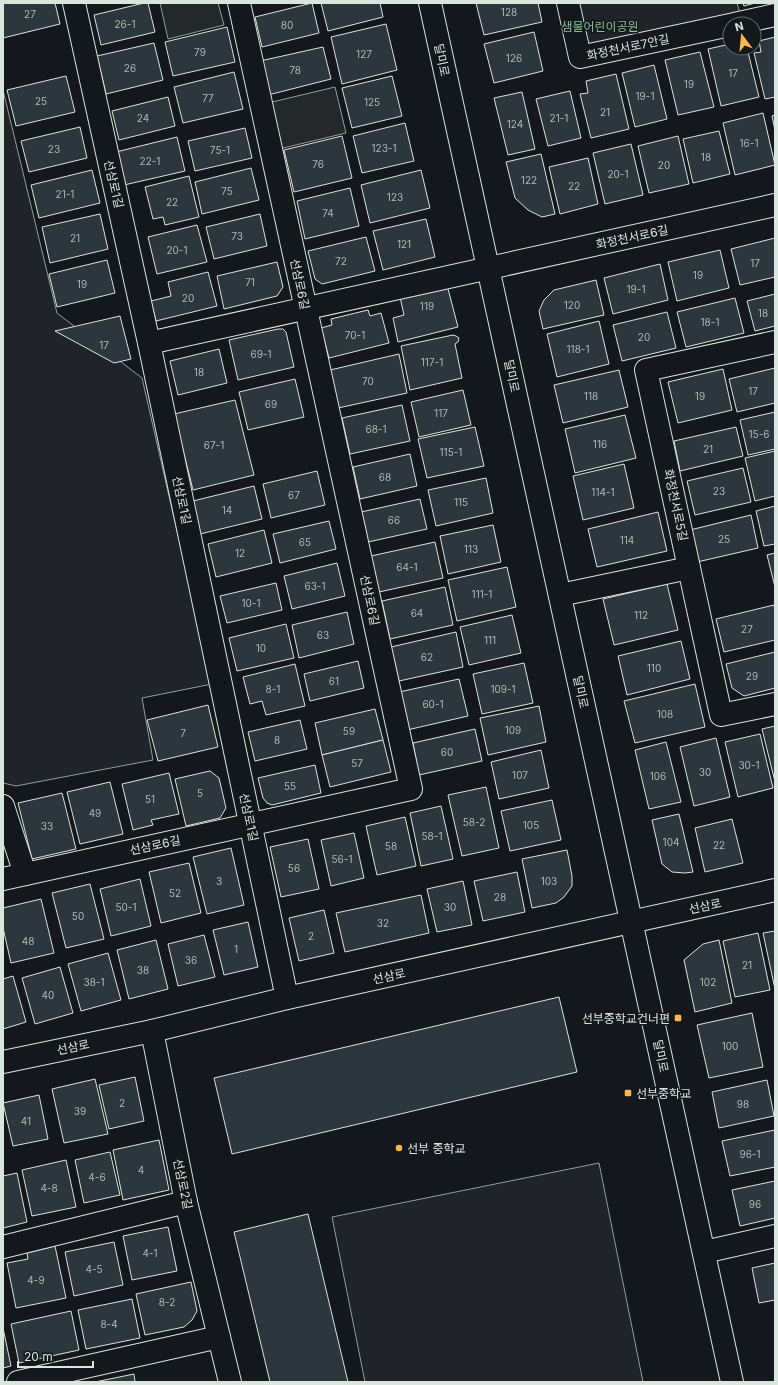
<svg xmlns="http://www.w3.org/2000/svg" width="778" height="1385" font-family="Inter,'Noto Sans KR',sans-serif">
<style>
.green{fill:#202428;stroke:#939e99}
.parking{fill:#24282b;stroke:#939e99}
.building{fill:#2c363c;stroke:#d8e6dc}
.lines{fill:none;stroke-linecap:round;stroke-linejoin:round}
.street-casing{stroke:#d8e6dc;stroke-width:24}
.secondary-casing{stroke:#d8e6dc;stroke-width:24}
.street{stroke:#14181c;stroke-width:22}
.secondary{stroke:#14181c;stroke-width:22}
.poi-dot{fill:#ffb74d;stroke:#14181c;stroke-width:1.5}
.labels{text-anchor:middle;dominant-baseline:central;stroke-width:3;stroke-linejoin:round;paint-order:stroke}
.number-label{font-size:10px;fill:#adbab4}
.park-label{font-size:12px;fill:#8ac095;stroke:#14181c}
.street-label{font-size:12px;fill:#d8e6dc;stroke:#14181c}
.poi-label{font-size:12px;fill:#d8e6dc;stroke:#14181c;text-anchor:start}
</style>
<rect width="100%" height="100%" fill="#14181c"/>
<g class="green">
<path d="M572 3H737L741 17 583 52Z"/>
<path d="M3 90 57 313 142 378 212 684 142 698 153 760 16 786 3 783Z"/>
<path d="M599 1163 643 1382H365L332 1217Z"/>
</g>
<g class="parking">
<path d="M160 3H218L224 25 168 39Z"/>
<path d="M335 87 346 133 279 149 268 103Z"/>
</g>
<g class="building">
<path d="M3 3H55L60 24 3 38Z"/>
<path d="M144 3H148L155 32 101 45 94 15Z"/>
<path d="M312 3 319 33 262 47 255 17Z"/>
<path d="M321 3H380L383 17 328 31Z"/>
<path d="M476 3H538L542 22 484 35Z"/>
<path d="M743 3H755L744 6Z"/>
<path d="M386 24 397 70 342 84 331 37Z"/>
<path d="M227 27 235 62 173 76 165 42Z"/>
<path d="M534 32 543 71 494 83 484 44Z"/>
<path d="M775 37V97L765 99 754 53 761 52 759 41Z"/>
<path d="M154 43 163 80 106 94 97 56Z"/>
<path d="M730 44V48H747L759 97 721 106 708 49Z"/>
<path d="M323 47 331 79 268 95 260 61Z"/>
<path d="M700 52 714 107 678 115 665 60Z"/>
<path d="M654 65 667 119 635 127 622 73Z"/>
<path d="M234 72 243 109 183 123 174 87Z"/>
<path d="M616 74 629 129 591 138 580 94 588 93 586 81Z"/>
<path d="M66 76 75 112 16 126 7 90Z"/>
<path d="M392 76 402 116 352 128 342 88Z"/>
<path d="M570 91 581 138 548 146 536 99Z"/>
<path d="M522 92 535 149 508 155 494 98Z"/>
<path d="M168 97 175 126 119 140 112 111Z"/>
<path d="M763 113 775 165 735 175 723 123Z"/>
<path d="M775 115V130L772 116Z"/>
<path d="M405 123 414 161 362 173 353 136Z"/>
<path d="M80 127 87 158 29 172 21 141Z"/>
<path d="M245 128 252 158 195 171 188 141Z"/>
<path d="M719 131 730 174 693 183 683 139Z"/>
<path d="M342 136 352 178 294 192 284 150Z"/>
<path d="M678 136 689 184 649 193 638 146Z"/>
<path d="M177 137 185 171 124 185 116 152Z"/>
<path d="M631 144 643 195 605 204 593 153Z"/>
<path d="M541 154 555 214 542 217 528 210 515 198 506 162Z"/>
<path d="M588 158 598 204 560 214 549 167Z"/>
<path d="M251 168 259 200 202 214 195 182Z"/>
<path d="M92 170 100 203 39 218 31 185Z"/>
<path d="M421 170 430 208 370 223 361 185Z"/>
<path d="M189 176 199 217 165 225 163 217 153 219 145 187Z"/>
<path d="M350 188 359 226 305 239 297 201Z"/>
<path d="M100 214 108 249 50 263 42 227Z"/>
<path d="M260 214 267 246 214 259 206 227Z"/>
<path d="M426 219 435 257 383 270 373 231Z"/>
<path d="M197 225 207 262 157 274 148 237Z"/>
<path d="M366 237 375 271 322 284 315 279 308 251Z"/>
<path d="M775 238V277L740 285 731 249Z"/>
<path d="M720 250 729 288 677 301 668 262Z"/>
<path d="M107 260 115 293 57 307 49 274Z"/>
<path d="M277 262 283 287 277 296 224 309 217 276Z"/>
<path d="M660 264 668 300 613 314 604 278Z"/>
<path d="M208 272 217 306 156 321 151 301 171 296 168 282Z"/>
<path d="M596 280 604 315 543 329 539 311 544 300 554 290Z"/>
<path d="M447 285 458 327 398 342 393 318 404 315 400 297Z"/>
<path d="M775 294V326L755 331 747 301Z"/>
<path d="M735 298 744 333 686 347 677 312Z"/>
<path d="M368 310 370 316 381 313 389 343 329 358 321 328 332 325 331 319Z"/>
<path d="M667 312 676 348 622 361 613 325Z"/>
<path d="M120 316 131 359 114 363 55 331Z"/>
<path d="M599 321 609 364 557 377 547 334Z"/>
<path d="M278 329H283L286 332 294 367 238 380 229 340Z"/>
<path d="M453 335 456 336 459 338 458 342 455 344 462 378 410 390 401 346Z"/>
<path d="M219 349 227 383 178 395 170 361Z"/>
<path d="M399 354 407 393 338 408 330 370Z"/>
<path d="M775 368V403L737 412 729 379Z"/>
<path d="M723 369 732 410 678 423 668 382Z"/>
<path d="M619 370 628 407 563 423 554 385Z"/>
<path d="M295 379 304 417 248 430 239 392Z"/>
<path d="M463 390 471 425 419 437 411 402Z"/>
<path d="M235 400 254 475 193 490 174 414Z"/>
<path d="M402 405 410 441 350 454 342 418Z"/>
<path d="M775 412V449L748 455 740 420Z"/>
<path d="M625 415 636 458 575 473 565 429Z"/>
<path d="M475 427 484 466 427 478 418 439Z"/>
<path d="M736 427 743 456 680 471 674 441Z"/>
<path d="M775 451V496L755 501 745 458Z"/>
<path d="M410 454 417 486 360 499 353 467Z"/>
<path d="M624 464 634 508 583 520 573 476Z"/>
<path d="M743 468 751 502 695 515 687 481Z"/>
<path d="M317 471 325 505 271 518 263 484Z"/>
<path d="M486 478 493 513 436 526 428 490Z"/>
<path d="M254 486 262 519 200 534 193 501Z"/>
<path d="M420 499 427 529 368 542 361 512Z"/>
<path d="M775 506V544L764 546 756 511Z"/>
<path d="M658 512 667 551 597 567 588 529Z"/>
<path d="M751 515 758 548 697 562 690 530Z"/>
<path d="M329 521 336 549 280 563 273 534Z"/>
<path d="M493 525 501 562 448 574 440 536Z"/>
<path d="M264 530 272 563 216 577 208 544Z"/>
<path d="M435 542 443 578 379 592 371 556Z"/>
<path d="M775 553V587L767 555Z"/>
<path d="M337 563 345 596 292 609 284 576Z"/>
<path d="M507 567 516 607 457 621 448 580Z"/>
<path d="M276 583 282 610 227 623 220 596Z"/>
<path d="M667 584 678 630 614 645 603 599Z"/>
<path d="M445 587 453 625 390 639 382 601Z"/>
<path d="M774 605 775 611V640L724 652 716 619Z"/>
<path d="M347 612 354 644 299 658 292 625Z"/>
<path d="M512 615 521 653 469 665 460 627Z"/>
<path d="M286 624 294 658 237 671 229 638Z"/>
<path d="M456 632 463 667 399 681 391 647Z"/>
<path d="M681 641 690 679 627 695 618 656Z"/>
<path d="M775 652V688L744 696 732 688 726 664Z"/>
<path d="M358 661 364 688 310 701 304 674Z"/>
<path d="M524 663 533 703 482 714 473 674Z"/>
<path d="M295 664 305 706 266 715 262 701 250 704 243 677Z"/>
<path d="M459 679 468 716 407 730 399 692Z"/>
<path d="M695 684 705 727 635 743 624 701Z"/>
<path d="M208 705 218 747 158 761 147 720Z"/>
<path d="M539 706 546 742 488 755 480 718Z"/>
<path d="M375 709 383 740 322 755 315 723Z"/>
<path d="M300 720 307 749 255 761 248 732Z"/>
<path d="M775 726V782L762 729Z"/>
<path d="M475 729 482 761 419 775 413 743Z"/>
<path d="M760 734 773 788 738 797 725 742Z"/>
<path d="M716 738 730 797 694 806 680 747Z"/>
<path d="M383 740 391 772 330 787 322 755Z"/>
<path d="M666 742 681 802 649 809 635 750Z"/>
<path d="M541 750 549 788 499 799 491 762Z"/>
<path d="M315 765 321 793 272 805 267 803 263 798 258 778Z"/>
<path d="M210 771 219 778 226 808 220 818 186 826 175 779Z"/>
<path d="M169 773 179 814 151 820 153 825 133 830 122 784Z"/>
<path d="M110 782 123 834 80 844 67 792Z"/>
<path d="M486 787 499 848 462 856 448 795Z"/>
<path d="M62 793 76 849 32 859 18 803Z"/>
<path d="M552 800 561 840 510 851 501 811Z"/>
<path d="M441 806 453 859 421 866 410 813Z"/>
<path d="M679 814 693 872 685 873 672 872 662 864 652 820Z"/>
<path d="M405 817 416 866 377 875 366 826Z"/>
<path d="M732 819 743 863 705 872 695 828Z"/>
<path d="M354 833 364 878 331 886 321 840Z"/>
<path d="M308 839 319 889 281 897 270 847Z"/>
<path d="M231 848 244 905 207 914 193 857Z"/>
<path d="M567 850 572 876V886L564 897 556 903 532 908 522 859Z"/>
<path d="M189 863 201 913 161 923 149 872Z"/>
<path d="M517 872 525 912 483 921 474 881Z"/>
<path d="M140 879 151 926 111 936 100 889Z"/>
<path d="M463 881 472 925 437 932 427 889Z"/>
<path d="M90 884 104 939 66 948 52 893Z"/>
<path d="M421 895 429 933 345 952 336 913Z"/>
<path d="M41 899 54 953 11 963 3 928V908Z"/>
<path d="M324 910 334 953 299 961 289 918Z"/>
<path d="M248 922 258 967 224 975 213 930Z"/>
<path d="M775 931V989L763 933Z"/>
<path d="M758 933 770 990 735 997 723 941Z"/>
<path d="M204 935 215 977 178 986 168 944Z"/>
<path d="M156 940 168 989 129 999 117 950Z"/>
<path d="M719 940 732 1003 695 1012 684 960 703 944Z"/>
<path d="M108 953 121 1000 81 1011 68 964Z"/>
<path d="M60 967 73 1013 35 1024 22 978Z"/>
<path d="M13 976 26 1022 3 1029V979Z"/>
<path d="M559 997 577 1072 232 1154 214 1078Z"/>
<path d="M752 1013 763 1067 709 1078 697 1025Z"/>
<path d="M135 1077 144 1121 109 1129 99 1085Z"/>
<path d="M95 1079 108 1134 64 1143 52 1089Z"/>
<path d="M767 1080 774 1116 719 1128 712 1092Z"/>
<path d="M39 1095 48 1139 13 1146 3 1103Z"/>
<path d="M775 1130V1167L730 1176 722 1141Z"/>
<path d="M159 1140 169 1190 123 1200 113 1150Z"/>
<path d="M110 1152 120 1195 84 1203 75 1160Z"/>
<path d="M66 1160 76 1207 32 1216 22 1170Z"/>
<path d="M17 1173 27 1222 3 1228V1176Z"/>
<path d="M775 1181V1218L740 1226 732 1190Z"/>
<path d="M308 1214 348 1382H270L234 1232Z"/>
<path d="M168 1227 177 1271 132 1280 123 1236Z"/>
<path d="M114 1242 123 1285 74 1296 65 1252Z"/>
<path d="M55 1246 66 1298 16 1308 7 1263 28 1259 27 1253Z"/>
<path d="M775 1263V1300L759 1303 752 1268Z"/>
<path d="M191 1282 197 1311 192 1320 184 1327 145 1335 136 1294Z"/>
<path d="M132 1299 140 1338 86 1349 78 1310Z"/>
<path d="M71 1311 79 1350 19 1363 11 1324Z"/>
<path d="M3 1328 11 1366 3 1368Z"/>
<path d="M134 1374 135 1382H95Z"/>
</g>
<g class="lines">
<defs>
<g id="street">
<path d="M74 3 149 343 287 998"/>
<path d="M568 3 580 57 730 25"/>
<path d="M734 24 775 15"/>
<path d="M775 342 646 370 721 715 775 704"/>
<path d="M149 343 775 205"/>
<path d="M560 595 689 568"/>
<path d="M3 806 25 874"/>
<path d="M3 879 411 789 239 3"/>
<path d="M152 1031 186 1202 230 1382"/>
<path d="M3 1247 186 1202"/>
<path d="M704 1252 775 1236"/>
<path d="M18 1382 219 1337"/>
</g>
<g id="secondary">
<path d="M430 3 732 1382"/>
<path d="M3 1062 152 1031 287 998 775 890"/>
</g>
</defs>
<use href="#street" class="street-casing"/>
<use href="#secondary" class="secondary-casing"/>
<use href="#street" class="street"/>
<use href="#secondary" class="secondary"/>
</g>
<g class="poi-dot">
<rect x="674" y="1014" width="8" height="8" rx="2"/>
<rect x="624" y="1089" width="8" height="8" rx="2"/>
<circle cx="399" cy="1148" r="4"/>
</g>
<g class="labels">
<g class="number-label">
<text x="509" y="12">128</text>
<text x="30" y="14">27</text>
<text x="125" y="24">26-1</text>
<text x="287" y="25">80</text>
<text x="200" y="52">79</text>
<text x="364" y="54">127</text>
<text x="514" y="58">126</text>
<text x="130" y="68">26</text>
<text x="295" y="70">78</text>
<text x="733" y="73">17</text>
<text x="689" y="84">19</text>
<text x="645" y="96">19-1</text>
<text x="208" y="98">77</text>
<text x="41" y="101">25</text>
<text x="372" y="102">125</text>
<text x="605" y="112">21</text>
<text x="143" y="118">24</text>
<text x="559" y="118">21-1</text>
<text x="515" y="124">124</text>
<text x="749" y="143">16-1</text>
<text x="384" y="148">123-1</text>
<text x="54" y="149">23</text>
<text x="220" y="150">75-1</text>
<text x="706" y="157">18</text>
<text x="150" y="161">22-1</text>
<text x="318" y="164">76</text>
<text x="664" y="165">20</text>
<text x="618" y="174">20-1</text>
<text x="529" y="180">122</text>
<text x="574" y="186">22</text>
<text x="227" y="191">75</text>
<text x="65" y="194">21-1</text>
<text x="395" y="197">123</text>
<text x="172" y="202">22</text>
<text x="328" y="213">74</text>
<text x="237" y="236">73</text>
<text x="75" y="238">21</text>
<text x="404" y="244">121</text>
<text x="177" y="250">20-1</text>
<text x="341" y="261">72</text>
<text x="755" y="263">17</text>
<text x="698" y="275">19</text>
<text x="250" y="282">71</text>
<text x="82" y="284">19</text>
<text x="636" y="289">19-1</text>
<text x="188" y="298">20</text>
<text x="572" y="305">120</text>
<text x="427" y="306">119</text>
<text x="763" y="313">18</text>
<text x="710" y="322">18-1</text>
<text x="355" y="335">70-1</text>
<text x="644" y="337">20</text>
<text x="104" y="345">17</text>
<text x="578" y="349">118-1</text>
<text x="261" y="354">69-1</text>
<text x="432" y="362">117-1</text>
<text x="199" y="372">18</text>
<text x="368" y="381">70</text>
<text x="753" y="391">17</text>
<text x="591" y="396">118</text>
<text x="700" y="396">19</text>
<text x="271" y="404">69</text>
<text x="441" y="413">117</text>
<text x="376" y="429">68-1</text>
<text x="759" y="434">15-6</text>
<text x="600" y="444">116</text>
<text x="214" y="445">67-1</text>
<text x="708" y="449">21</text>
<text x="451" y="452">115-1</text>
<text x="385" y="477">68</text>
<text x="719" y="491">23</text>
<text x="603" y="492">114-1</text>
<text x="294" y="495">67</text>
<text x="461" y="502">115</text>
<text x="227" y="510">14</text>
<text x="394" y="520">66</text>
<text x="724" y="539">25</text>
<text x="627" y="540">114</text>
<text x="305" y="542">65</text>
<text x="471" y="549">113</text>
<text x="240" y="553">12</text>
<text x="407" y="567">64-1</text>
<text x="315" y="586">63-1</text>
<text x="482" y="594">111-1</text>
<text x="251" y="603">10-1</text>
<text x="417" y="613">64</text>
<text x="641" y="615">112</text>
<text x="747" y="629">27</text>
<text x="323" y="635">63</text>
<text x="490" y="640">111</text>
<text x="261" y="648">10</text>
<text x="427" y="657">62</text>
<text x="654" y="668">110</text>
<text x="752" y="676">29</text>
<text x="334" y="681">61</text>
<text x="273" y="689">8-1</text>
<text x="503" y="689">109-1</text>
<text x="433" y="704">60-1</text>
<text x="665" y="714">108</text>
<text x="513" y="730">109</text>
<text x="349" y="731">59</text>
<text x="183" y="733">7</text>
<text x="277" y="740">8</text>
<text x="447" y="752">60</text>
<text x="357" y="763">57</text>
<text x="749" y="765">30-1</text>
<text x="705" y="772">30</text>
<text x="520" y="775">107</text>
<text x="658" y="776">106</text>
<text x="290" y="786">55</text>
<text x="200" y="793">5</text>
<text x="150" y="799">51</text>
<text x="95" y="813">49</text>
<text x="474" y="822">58-2</text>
<text x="531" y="825">105</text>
<text x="47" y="826">33</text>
<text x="432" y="836">58-1</text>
<text x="671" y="842">104</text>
<text x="719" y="845">22</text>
<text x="391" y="846">58</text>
<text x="342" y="859">56-1</text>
<text x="294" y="868">56</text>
<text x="219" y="881">3</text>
<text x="549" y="881">103</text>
<text x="175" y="893">52</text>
<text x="500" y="897">28</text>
<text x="126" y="907">50-1</text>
<text x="450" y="907">30</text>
<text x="78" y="916">50</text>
<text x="383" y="923">32</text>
<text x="311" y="936">2</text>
<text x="28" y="941">48</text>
<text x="236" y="949">1</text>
<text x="191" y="960">36</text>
<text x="747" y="965">21</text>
<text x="143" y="970">38</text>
<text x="94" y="982">38-1</text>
<text x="708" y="982">102</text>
<text x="48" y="995">40</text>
<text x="730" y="1046">100</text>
<text x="122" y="1103">2</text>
<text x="743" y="1104">98</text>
<text x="80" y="1111">39</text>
<text x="26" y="1121">41</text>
<text x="750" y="1154">96-1</text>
<text x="141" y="1170">4</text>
<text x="97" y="1177">4-6</text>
<text x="49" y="1188">4-8</text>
<text x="755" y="1204">96</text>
<text x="150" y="1253">4-1</text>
<text x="94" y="1269">4-5</text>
<text x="36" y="1280">4-9</text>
<text x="167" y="1302">8-2</text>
<text x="109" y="1324">8-4</text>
</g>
<g class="park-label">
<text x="600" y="26">샘물어린이공원</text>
</g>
<g class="street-label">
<text transform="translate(628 47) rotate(-12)">화정천서로7안길</text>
<text transform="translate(442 60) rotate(78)">달미로</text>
<text transform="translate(114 184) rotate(77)">선삼로1길</text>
<text transform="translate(632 237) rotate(-12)">화정천서로6길</text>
<text transform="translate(300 284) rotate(78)">선삼로6길</text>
<text transform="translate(512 376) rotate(78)">달미로</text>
<text transform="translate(182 500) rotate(78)">선삼로1길</text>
<text transform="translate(676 505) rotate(78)">화정천서로5길</text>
<text transform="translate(370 600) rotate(78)">선삼로6길</text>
<text transform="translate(581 692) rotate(78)">달미로</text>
<text transform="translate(249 817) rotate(78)">선삼로1길</text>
<text transform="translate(155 845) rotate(-12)">선삼로6길</text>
<text transform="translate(705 906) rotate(-12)">선삼로</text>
<text transform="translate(389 976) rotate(-13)">선삼로</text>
<text transform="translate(73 1047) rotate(-12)">선삼로</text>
<text transform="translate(661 1056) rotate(78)">달미로</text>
<text transform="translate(183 1184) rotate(78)">선삼로2길</text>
</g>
<g class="poi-label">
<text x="670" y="1018" text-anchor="end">선부중학교건너편</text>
<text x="636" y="1093">선부중학교</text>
<text x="407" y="1148">선부 중학교</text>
</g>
</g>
<rect width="778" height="1385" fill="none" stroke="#d8e6dc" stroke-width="8"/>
<g transform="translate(742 36) rotate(344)"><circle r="19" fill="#14181c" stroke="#626a69"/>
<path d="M0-3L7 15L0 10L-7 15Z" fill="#ffb74d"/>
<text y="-6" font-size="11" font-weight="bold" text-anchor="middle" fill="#d8e6dc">N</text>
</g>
<path d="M18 1361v6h75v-6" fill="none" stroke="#d8e6dc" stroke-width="2"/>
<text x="24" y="1361" font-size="12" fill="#d8e6dc" stroke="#14181c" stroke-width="3" paint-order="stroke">20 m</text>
</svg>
